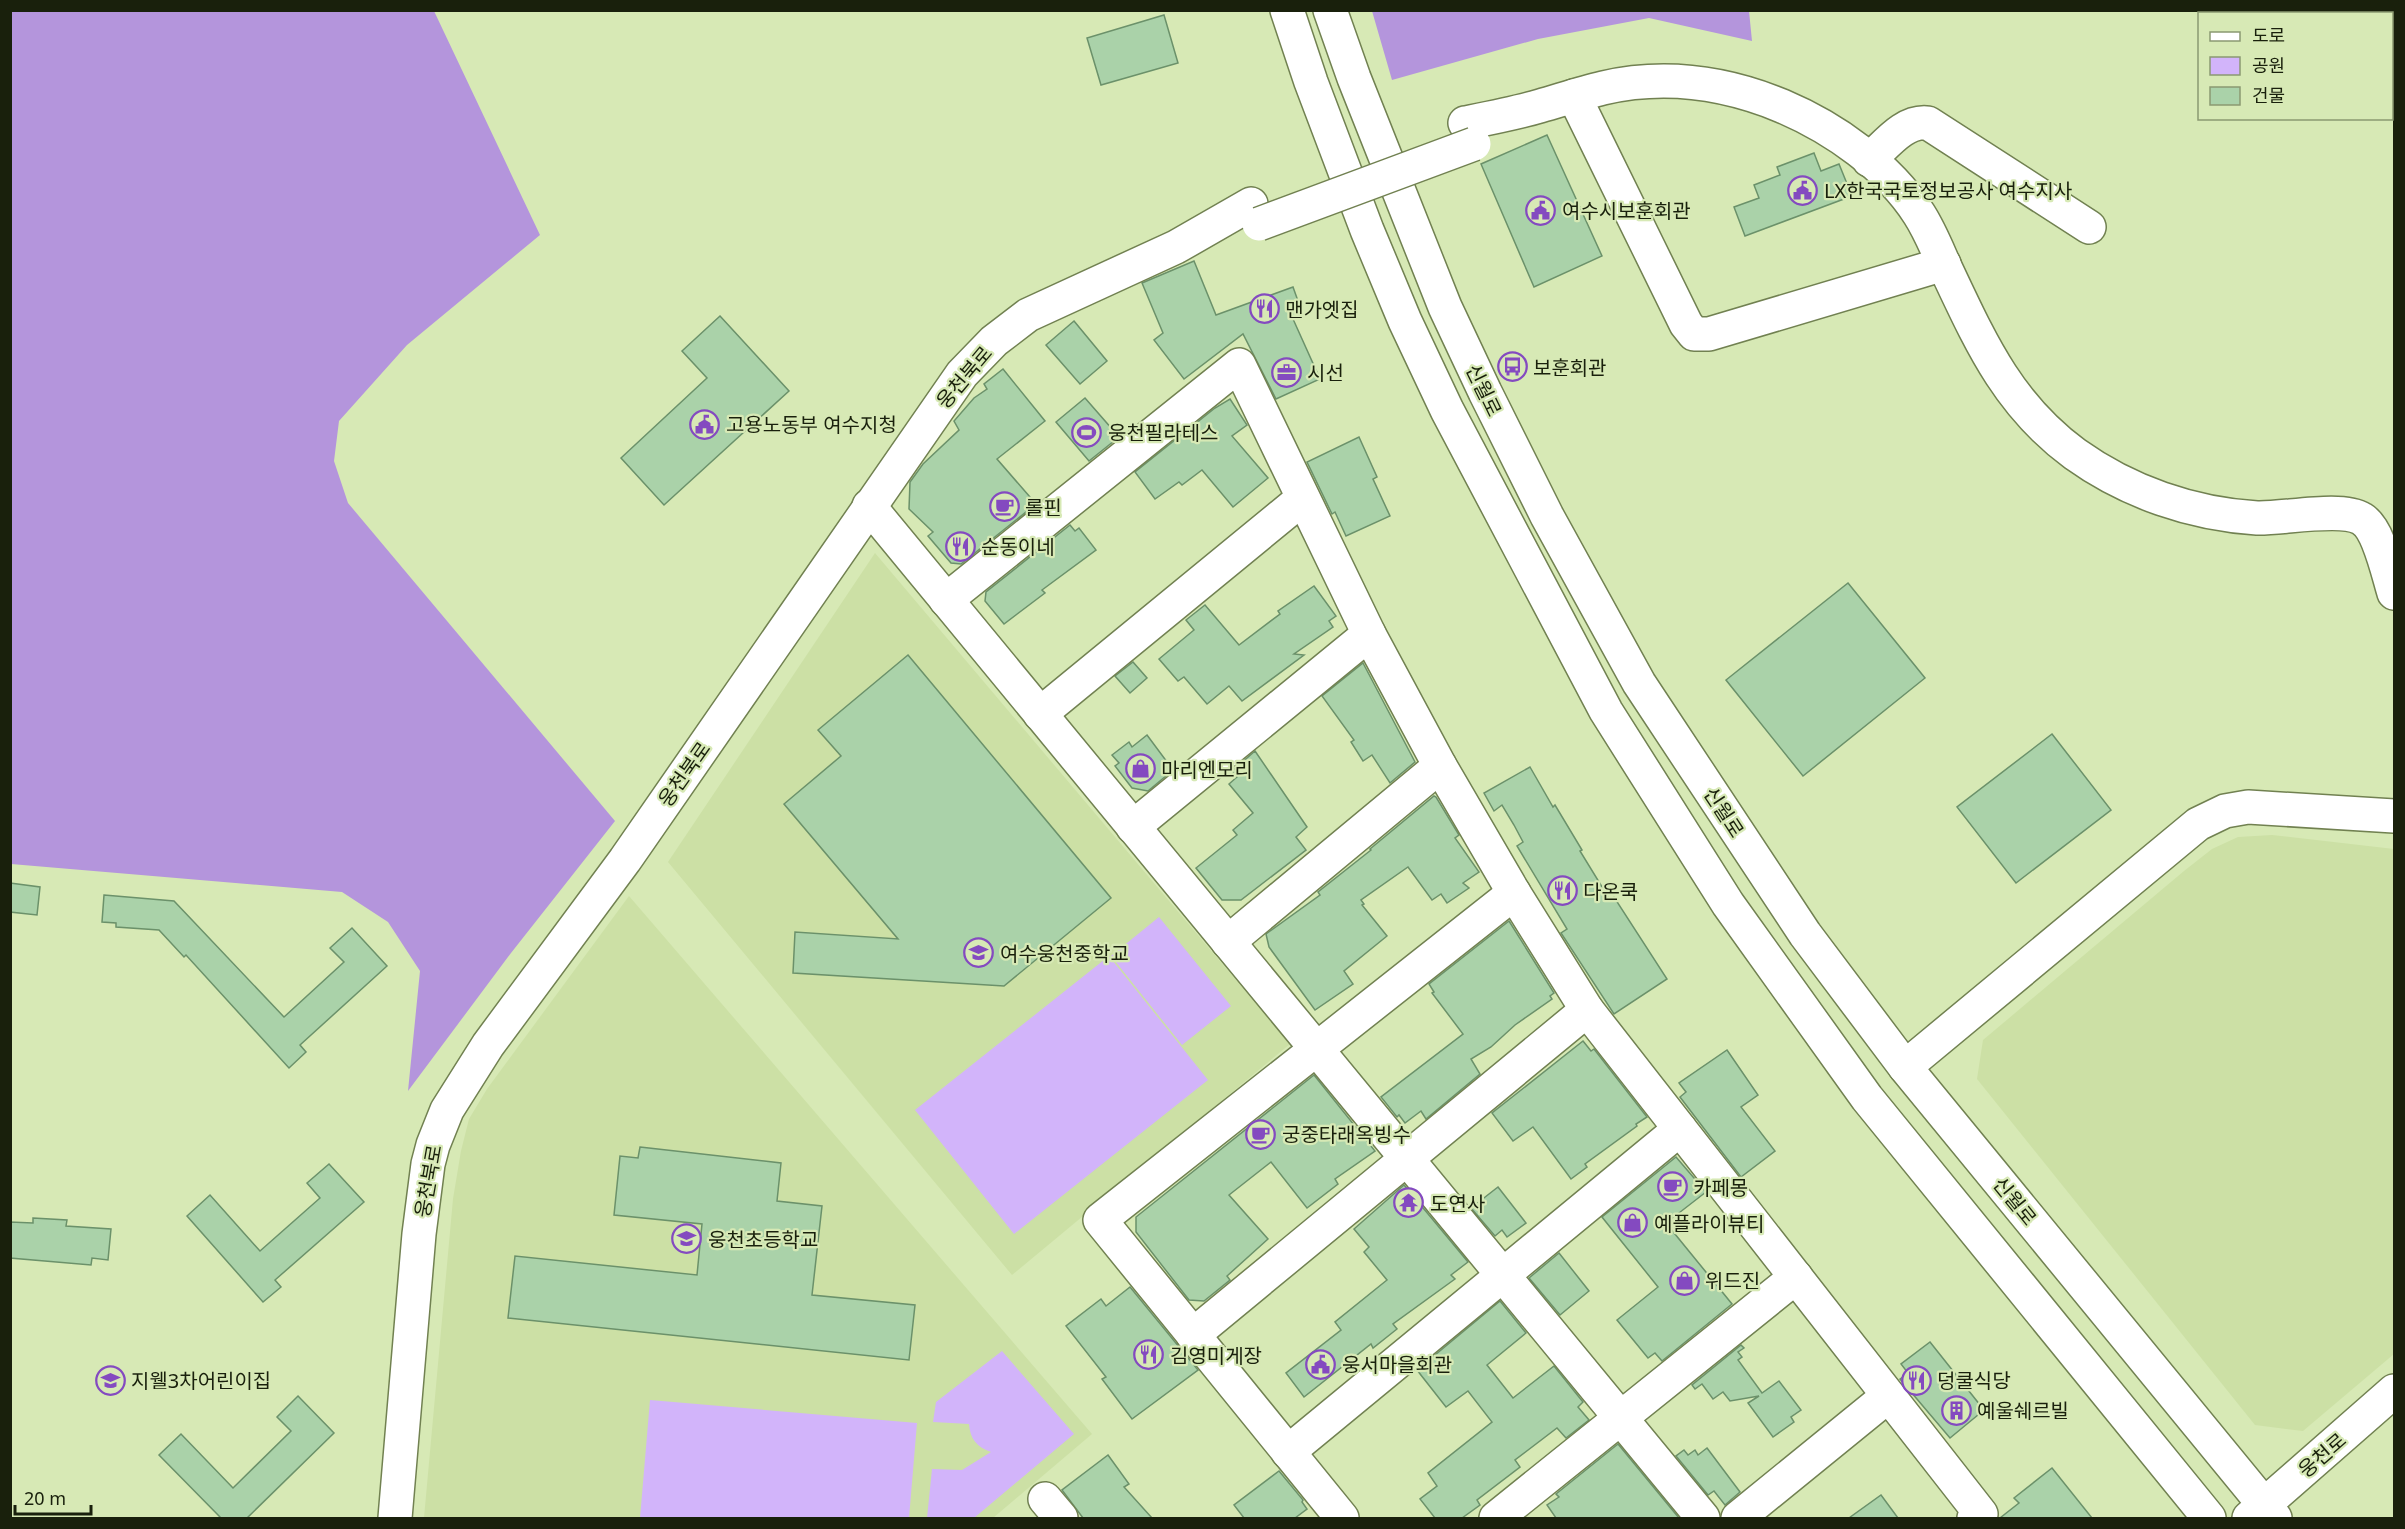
<svg xmlns="http://www.w3.org/2000/svg" width="2405" height="1529" font-family="'Noto Sans','Noto Sans KR',sans-serif">
<style>
.built{fill:#cce0a5}
.green{fill:#d2b4fa}
.forest{fill:#b495dc}
.building{fill:#aad2a9;stroke:#6b916a;stroke-width:1.5}
.lines{fill:none;stroke-linecap:round;stroke-linejoin:round}
.minor-casing{stroke:#718151;stroke-width:36}
.minor{stroke:#fff;stroke-width:33}
.minor-bridge-casing{stroke:#718151;stroke-width:36;stroke-linecap:butt}
.minor-bridge{stroke:#fff;stroke-width:33}
.labels{text-anchor:middle;dominant-baseline:central;stroke-width:4.5;stroke-linejoin:round;paint-order:stroke}
.poi-label{font-size:20px;fill:#19200c;stroke:#d7e9b5;text-anchor:start}
.street-label{font-size:20px;fill:#19200c;stroke:#d7e9b5}
</style>
<rect width="100%" height="100%" fill="#d7e9b5"/>
<g class="built">
<path d="M875 553 1290 1044 1012 1275 668 862Z"/>
<path d="M2272 835 2394 849V1354L2303 1431 2255 1425 1977 1079 1983 1040 2184 871 2212 849 2238 837Z"/>
<path d="M629 896 1092 1434 993 1518H424L453 1199 461 1151 469 1119 487 1089Z"/>
</g>
<g class="green">
<path d="M1159 917 1231 1006 1182 1045 1111 956Z"/>
<path d="M1109 956 1208 1080 1014 1234 915 1110Z"/>
<path d="M1002 1351 1074 1434 974 1518H927L932 1469 962 1470 991 1452C977 1447 970 1439 969 1424L933 1422 936 1402Z"/>
<path d="M650 1400 917 1423 909 1518H640Z"/>
</g>
<g class="forest">
<path d="M10 11H434L540 235 407 345 339 421 334 461 348 503 615 821 511 953 408 1091 420 971 388 922 342 892 11 864Z"/>
<path d="M1372 11H1749L1752 41 1649 18 1538 39 1392 80Z"/>
</g>
<g class="building">
<path d="M1164 15 1178 63 1101 85 1087 38Z"/>
<path d="M1547 135 1602 256 1534 287 1481 164Z"/>
<path d="M1814 153 1821 171 1839 164 1852 196 1745 236 1734 207 1759 198 1754 185 1780 175 1777 167Z"/>
<path d="M1194 261 1216 315 1293 287 1303 315 1293 319 1320 379 1276 399 1243 334 1184 379 1154 340 1163 333 1142 283Z"/>
<path d="M720 316 789 391 664 505 621 458 707 378 682 351Z"/>
<path d="M1074 321 1107 361 1080 384 1046 345Z"/>
<path d="M1003 369 1045 421 997 459 1036 504 961 564 951 563 928 536 933 532 909 509 910 482 923 464 959 430 954 421 974 398 987 389 984 384Z"/>
<path d="M1085 398 1119 437 1089 461 1056 422Z"/>
<path d="M1230 399 1247 425 1232 436 1268 478 1233 507 1202 470 1182 485 1179 482 1155 499 1135 472 1215 408Z"/>
<path d="M1359 437 1377 477 1373 479 1390 516 1346 536 1335 512 1332 514 1307 462Z"/>
<path d="M1070 525 1075 531 1079 528 1096 550 1042 590 1045 593 1004 624 985 601 986 592Z"/>
<path d="M1848 583 1925 678 1803 776 1726 680Z"/>
<path d="M1314 586 1336 616 1329 621 1333 627 1294 654 1304 655 1242 701 1229 686 1207 704 1184 677 1178 681 1159 659 1194 630 1186 620 1205 605 1239 645 1280 614 1278 611Z"/>
<path d="M908 655 1111 898 1004 986 793 973 795 932 898 939 784 804 841 756 818 730Z"/>
<path d="M1133 662 1147 678 1130 693 1115 676Z"/>
<path d="M1363 663 1415 762 1390 783 1372 755 1363 761 1351 742 1354 740 1322 696Z"/>
<path d="M2052 734 2111 810 2016 883 1957 807Z"/>
<path d="M1147 735 1173 770 1148 791 1132 788 1115 766 1119 763 1112 755 1129 742 1132 747Z"/>
<path d="M1255 751 1307 827 1296 837 1306 850 1241 900H1222L1196 868 1237 835 1233 830 1253 813 1229 784 1237 777 1232 771Z"/>
<path d="M1530 767 1553 807 1555 805 1582 850 1580 851 1610 900 1614 897 1667 979 1614 1014 1561 933 1567 929 1517 846 1523 842 1514 825 1502 805 1494 811 1484 793Z"/>
<path d="M1434 796 1436 797 1459 835 1455 838 1479 872 1463 883 1469 888 1447 903 1441 894 1432 900 1408 867 1361 900 1364 904 1362 905 1387 936 1344 971 1353 984 1315 1010 1269 947 1266 934 1320 895 1318 892 1371 850 1370 849Z"/>
<path d="M10 883 40 887 37 915 10 912Z"/>
<path d="M104 895 174 901 284 1017 344 962 330 948 352 928 387 966 300 1045 306 1052 289 1068 186 955 184 957 159 930 116 927V923L102 922Z"/>
<path d="M1509 921 1554 993 1550 996 1552 999 1515 1025 1491 1047 1471 1059 1480 1074 1426 1119 1421 1111 1405 1123 1399 1115 1397 1117 1381 1097 1463 1034 1432 993 1434 992 1429 984Z"/>
<path d="M1583 1041 1591 1051 1594 1049 1647 1117 1636 1124 1637 1126 1585 1164 1587 1167 1571 1179 1533 1127 1513 1141 1492 1113Z"/>
<path d="M1727 1050 1758 1095 1741 1107 1775 1151 1741 1177 1680 1097 1686 1092 1679 1083Z"/>
<path d="M1314 1075 1375 1151 1335 1179 1338 1184 1307 1208 1271 1162 1229 1195 1268 1239 1227 1276 1230 1280 1204 1301 1189 1300 1136 1232V1217Z"/>
<path d="M640 1147 781 1163 777 1201 822 1206 812 1295 915 1305 909 1360 508 1318 515 1256 697 1275 702 1224 614 1215 620 1156 638 1158Z"/>
<path d="M1676 1157 1706 1192 1666 1223 1732 1304 1662 1361 1655 1353 1648 1358 1617 1320 1658 1287 1602 1217Z"/>
<path d="M329 1164 364 1202 275 1280 281 1287 263 1302 187 1216 210 1195 260 1251 320 1198 307 1183Z"/>
<path d="M1404 1185 1468 1262 1451 1275 1455 1279 1393 1324 1397 1329 1373 1348 1371 1344 1304 1397 1286 1373 1341 1330 1335 1322 1387 1280 1364 1252 1369 1247 1354 1229Z"/>
<path d="M1498 1187 1526 1223 1507 1237 1502 1230 1495 1236 1471 1208Z"/>
<path d="M33 1218 67 1220 66 1226 111 1229 108 1260 92 1258 91 1265 10 1258V1222L33 1223Z"/>
<path d="M1559 1253 1589 1291 1560 1315 1529 1278Z"/>
<path d="M1130 1287 1198 1370 1132 1419 1102 1379 1106 1377 1066 1326 1101 1299 1106 1306Z"/>
<path d="M1500 1301 1526 1333 1487 1365 1513 1398 1554 1366 1583 1402 1578 1407 1589 1420 1566 1438 1557 1428 1515 1460 1520 1467 1477 1500 1480 1505 1462 1518H1435L1420 1499 1437 1486 1428 1473 1492 1422 1468 1391 1446 1407 1417 1370Z"/>
<path d="M1930 1342 1984 1410 1950 1438 1900 1379 1908 1373 1901 1364Z"/>
<path d="M1741 1345 1744 1348 1738 1352 1742 1357 1738 1360 1762 1393 1779 1381 1801 1410 1791 1417 1794 1422 1773 1437 1748 1403 1759 1396 1730 1401 1723 1392 1713 1399 1702 1384 1695 1389 1692 1385Z"/>
<path d="M298 1396 334 1433 247 1518H221L159 1455 181 1434 233 1488 291 1431 277 1417Z"/>
<path d="M1618 1444 1679 1518H1556L1547 1505 1559 1497 1556 1494Z"/>
<path d="M1707 1448 1740 1492 1725 1505 1714 1491 1708 1495 1676 1456 1684 1450 1688 1455 1695 1450 1698 1455Z"/>
<path d="M1108 1455 1129 1484 1124 1487 1152 1518H1083L1062 1490Z"/>
<path d="M2052 1468 2092 1518H2000L2019 1503 2014 1498Z"/>
<path d="M1279 1471 1303 1500 1302 1502 1307 1509 1295 1518H1244L1234 1505Z"/>
<path d="M1881 1495 1898 1518H1849Z"/>
</g>
<g class="lines">
<defs>
<g id="minor">
<path d="M1287 10 1311 82 1367 230 1405 321 1447 410 1606 711 1728 904 1867 1098 2209 1518"/>
<path d="M1330 10 1354 78 1445 307 1485 392 1547 516 1639 683 1805 934 1905 1067 2275 1518"/>
<path d="M1574 96 1686 324 1694 334H1709L1944 264"/>
<path d="M1465 123C1490 118 1516 113 1540 106 1561 100 1582 93 1603 88 1664 74 1724 82 1782 106 1834 128 1888 166 1919 214 1930 231 1937 249 1945 267 1980 341 2007 404 2075 454 2128 492 2192 514 2257 518 2283 519 2342 506 2362 519 2379 529 2388 574 2394 593"/>
<path d="M1869 160C1886 145 1904 120 1928 123L2089 227"/>
<path d="M869 506 1703 1518"/>
<path d="M946 600 1239 365 1369 634 1440 766 1514 893 1587 1010 1981 1514 1974 1518"/>
<path d="M1040 714 1302 499"/>
<path d="M1133 827 1369 634"/>
<path d="M1228 942 1440 766"/>
<path d="M1905 1067 2198 824 2225 811 2248 807 2394 816"/>
<path d="M1193 1335 1587 1010"/>
<path d="M1288 1452 1680 1129"/>
<path d="M1045 1499 1061 1518"/>
<path d="M395 1518 419 1234 428 1164 433 1145 447 1110 488 1045 625 860 962 374 994 341 1028 315 1176 247 1251 204"/>
<path d="M1342 1518 1100 1220 1514 893"/>
<path d="M1496 1518 1796 1277"/>
<path d="M1738 1518 1888 1396"/>
<path d="M2249 1518 2394 1391"/>
</g>
</defs>
<use href="#minor" class="minor-casing"/>
<use href="#minor" class="minor"/>
<defs>
<path id="minor-bridge" d="M1259 224 1474 144"/>
</defs>
<use href="#minor-bridge" class="minor-bridge-casing"/>
<use href="#minor-bridge" class="minor-bridge"/>
</g>
<defs>
<symbol id="civic-ring" viewBox="-11 -11 22 22"><circle r="9.5" fill="#d7e9b5" stroke="#844ac0" stroke-width="1.5"/><path d="M-.6-6.5H3V-4.5H.6V-3L4-1V1h2V6H-6V1h2V-1L-.6-3ZM-1.2 2.5V6h2.4V2.5Z" fill="#844ac0"/></symbol>
<symbol id="restaurant-ring" viewBox="-11 -11 22 22"><circle r="9.5" fill="#d7e9b5" stroke="#844ac0" stroke-width="1.5"/><path d="M-5-6h1v4h1v-4h1v4h1v-4h1v5L-1.5 .5V6h-2V.5L-5-1ZM5-6V6H3V1.5H1.5Q1.5-4 5-6Z" fill="#844ac0"/></symbol>
<symbol id="bus-ring" viewBox="-11 -11 22 22"><circle r="9.5" fill="#d7e9b5" stroke="#844ac0" stroke-width="1.5"/><path d="M-5-6H5V4H4V6H2V4H-2V6H-4V4H-5ZM-3.5-4V0h7V-4ZM-3.5 1.2v1.5H-2V1.2ZM2 1.2v1.5H3.5V1.2Z" fill="#844ac0"/></symbol>
<symbol id="office-ring" viewBox="-11 -11 22 22"><circle r="9.5" fill="#d7e9b5" stroke="#844ac0" stroke-width="1.5"/><path d="M-6-3h4V-5.5h4V-3h4V5H-6ZM-1-4.5V-3h2v-1.5ZM-6 0V1H6V0Z" fill="#844ac0"/></symbol>
<symbol id="stadium-ring" viewBox="-11 -11 22 22"><circle r="9.5" fill="#d7e9b5" stroke="#844ac0" stroke-width="1.5"/><path d="M0-5a6.5 5 0 1 0 0 10a6.5 5 0 1 0 0-10ZM-3.5-1.8h7v3.6h-7Z" fill="#844ac0"/></symbol>
<symbol id="cafe-ring" viewBox="-11 -11 22 22"><circle r="9.5" fill="#d7e9b5" stroke="#844ac0" stroke-width="1.5"/><path d="M-5.5-4.5H6V0H3Q3 3.5 0 3.5H-2.5Q-5.5 3.5-5.5 0ZM3-3.2v2h1.7v-2ZM-6 4.5H4V6H-6Z" fill="#844ac0"/></symbol>
<symbol id="shop-ring" viewBox="-11 -11 22 22"><circle r="9.5" fill="#d7e9b5" stroke="#844ac0" stroke-width="1.5"/><path d="M-5-2.5h2.3a2.7 3.5 0 0 1 5.4 0H5L5.5 6h-11ZM-1.5-2.5h3a1.5 2.3 0 0 0-3 0Z" fill="#844ac0"/></symbol>
<symbol id="school-ring" viewBox="-11 -11 22 22"><circle r="9.5" fill="#d7e9b5" stroke="#844ac0" stroke-width="1.5"/><path d="M0-5L7-2L0 1L-7-2ZM-4 1L0 2.5L4 1V4Q0 6-4 4Z" fill="#844ac0"/></symbol>
<symbol id="temple-ring" viewBox="-11 -11 22 22"><circle r="9.5" fill="#d7e9b5" stroke="#844ac0" stroke-width="1.5"/><path d="M0-6L5-2H3V0L6.5 2.5H4V6H1.5V3h-3V6H-4V2.5H-6.5L-3 0V-2H-5Z" fill="#844ac0"/></symbol>
<symbol id="building-ring" viewBox="-11 -11 22 22"><circle r="9.5" fill="#d7e9b5" stroke="#844ac0" stroke-width="1.5"/><path d="M-4-6H4V6H1V3H-1V6H-4ZM-2.5-4.3h1.7v1.8h-1.7ZM.8-4.3h1.7v1.8H.8ZM-2.5-1h1.7V.8h-1.7ZM.8-1h1.7V.8H.8Z" fill="#844ac0"/></symbol>
</defs>
<g fill-rule="evenodd">
<use href="#civic-ring" x="1786" y="174" width="33" height="33"/>
<use href="#civic-ring" x="1524" y="194" width="33" height="33"/>
<use href="#restaurant-ring" x="1248" y="292" width="33" height="33"/>
<use href="#bus-ring" x="1496" y="350" width="33" height="33"/>
<use href="#office-ring" x="1270" y="356" width="33" height="33"/>
<use href="#civic-ring" x="688" y="408" width="33" height="33"/>
<use href="#stadium-ring" x="1070" y="416" width="33" height="33"/>
<use href="#cafe-ring" x="988" y="490" width="33" height="33"/>
<use href="#restaurant-ring" x="944" y="530" width="33" height="33"/>
<use href="#shop-ring" x="1124" y="752" width="33" height="33"/>
<use href="#restaurant-ring" x="1546" y="874" width="33" height="33"/>
<use href="#school-ring" x="962" y="936" width="33" height="33"/>
<use href="#cafe-ring" x="1244" y="1118" width="33" height="33"/>
<use href="#cafe-ring" x="1656" y="1170" width="33" height="33"/>
<use href="#temple-ring" x="1392" y="1186" width="33" height="33"/>
<use href="#shop-ring" x="1616" y="1206" width="33" height="33"/>
<use href="#school-ring" x="670" y="1222" width="33" height="33"/>
<use href="#shop-ring" x="1668" y="1264" width="33" height="33"/>
<use href="#restaurant-ring" x="1132" y="1338" width="33" height="33"/>
<use href="#civic-ring" x="1304" y="1348" width="33" height="33"/>
<use href="#school-ring" x="94" y="1364" width="33" height="33"/>
<use href="#restaurant-ring" x="1900" y="1364" width="33" height="33"/>
<use href="#building-ring" x="1940" y="1394" width="33" height="33"/>
</g>
<g class="labels">
<g class="poi-label">
<text x="1824" y="190">LX한국국토정보공사 여수지사</text>
<text x="1562" y="210">여수시보훈회관</text>
<text x="1285" y="309">맨가엣집</text>
<text x="1533" y="367">보훈회관</text>
<text x="1307" y="372">시선</text>
<text x="726" y="424">고용노동부 여수지청</text>
<text x="1108" y="432">웅천필라테스</text>
<text x="1025" y="507">롤핀</text>
<text x="981" y="546">순동이네</text>
<text x="1161" y="769">마리엔모리</text>
<text x="1583" y="891">다온쿡</text>
<text x="1000" y="953">여수웅천중학교</text>
<text x="1282" y="1134">궁중타래옥빙수</text>
<text x="1693" y="1187">카페몽</text>
<text x="1430" y="1203">도연사</text>
<text x="1654" y="1223">예플라이뷰티</text>
<text x="708" y="1239">웅천초등학교</text>
<text x="1705" y="1280">위드진</text>
<text x="1170" y="1355">김영미게장</text>
<text x="1342" y="1364">웅서마을회관</text>
<text x="131" y="1380">지웰3차어린이집</text>
<text x="1937" y="1380">덩쿨식당</text>
<text x="1977" y="1410">예울쉐르빌</text>
</g>
<g class="street-label">
<text transform="translate(964 377) rotate(-50)">웅천북로</text>
<text transform="translate(1484 390) rotate(64)">신월로</text>
<text transform="translate(684 774) rotate(-55)">웅천북로</text>
<text transform="translate(1724 812) rotate(57)">신월로</text>
<text transform="translate(428 1181) rotate(-80)">웅천북로</text>
<text transform="translate(2015 1201) rotate(51)">신월로</text>
<text transform="translate(2322 1455) rotate(-41)">웅천로</text>
</g>
</g>
<rect width="2405" height="1529" fill="none" stroke="#19200c" stroke-width="24"/>
<rect x="2198" y="12" width="195" height="108" fill="#d7e9b5" stroke="#8b9971" stroke-width="1.5"/>
<rect x="2210" y="32" width="30" height="9" fill="#ffffff" stroke="#8b9971" stroke-width="1.5"/>
<text x="2252" y="42" font-size="18" fill="#19200c">도로</text>
<rect x="2210" y="57" width="30" height="18" fill="#d2b4fa" stroke="#8b9971" stroke-width="1.5"/>
<text x="2252" y="72" font-size="18" fill="#19200c">공원</text>
<rect x="2210" y="87" width="30" height="18" fill="#aad2a9" stroke="#8b9971" stroke-width="1.5"/>
<text x="2252" y="102" font-size="18" fill="#19200c">건물</text>
<path d="M15 1505v9h76v-9" fill="none" stroke="#19200c" stroke-width="3"/>
<text x="24" y="1505" font-size="18" fill="#19200c" stroke="#d7e9b5" stroke-width="4.5" paint-order="stroke">20 m</text>
</svg>
